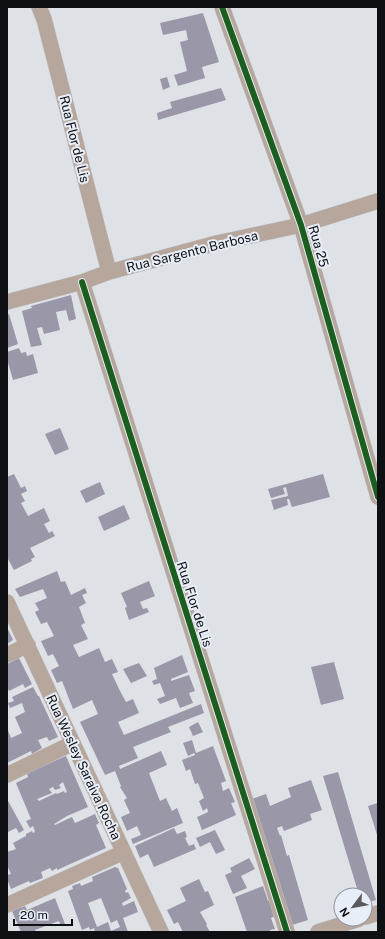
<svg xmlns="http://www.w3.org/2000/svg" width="385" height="939" font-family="'Public Sans',sans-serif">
<rect width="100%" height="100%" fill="#dee1e6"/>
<path fill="#9a97a8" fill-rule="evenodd" d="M203,13L219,62L202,67L205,78L178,86L174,75L187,71L180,42L188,40L186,30L163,35L160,23Z
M167,77L170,87L163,90L160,79Z
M221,88L226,100L158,120L157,113L172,108L170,102Z
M71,295L76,319L69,321L66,310L56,312L60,330L44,334L42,327L37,328L42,345L31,347L22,311L32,308L31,306Z
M9,314L18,344L7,348V315Z
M19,348L21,353L26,352L27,356L33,354L38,373L13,380L7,359V352Z
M60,428L69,449L55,455L45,434Z
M14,474L21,488L25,486L27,491L21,494L25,501L21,503L28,516L44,508L50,521L44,524L49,533L52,531L55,536L30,548L35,557L31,559L32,561L14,570L8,559H7V477Z
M323,474L330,497L292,507L289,499H287L288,505L274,510L271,500L288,496L286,487L283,488L285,494L271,498L268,489Z
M100,482L105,494L86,503L80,491Z
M124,505L130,519L104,531L98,517Z
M57,571L61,582L65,581L71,595L85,588L87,593L82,595L86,603L79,607L85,623L81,625L88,639L73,645L79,657L99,648L105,662L112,659L118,672L112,674L119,689L126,702L133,699L139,713L118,722L124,735L201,704L204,713L168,727L171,732L133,747L138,758L119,766L120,769L161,751L167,765L149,773L160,801L166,798L172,811L177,808L183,823L133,844L131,839L141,835L137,826L127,831L121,817L130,813L124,800L127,798L120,787L121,786L115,771L105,775L80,722L98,714L92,700L73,709L62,681L57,683L51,670L59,666L53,654L48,656L41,641L54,636L47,622L41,624L35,612L39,610L35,603L47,598L43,589L20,597L15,589Z
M149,581L155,596L140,602L143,609L147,608L149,612L129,620L125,608L127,607L121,593Z
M7,627L13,640L7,644Z
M182,655L188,672L171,679V681L189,675L195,691L189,693L193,703L180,708L176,698L160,704L157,699L165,696L160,683L154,685L152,681L157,679L154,668Z
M19,658L32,684L25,688L23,684L9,691L8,689H7V664Z
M334,662L344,699L321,705L311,667Z
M139,663L147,676L131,683L123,669Z
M33,687L38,696H39L58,737L49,741L47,737L38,740L42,748L32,754L31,751L7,763V728L11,738L22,733L15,717L25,712L22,703L10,708L8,703L14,701L12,697Z
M198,722L203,732L193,736L189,727Z
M192,740L196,753L213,746L226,781L221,783L223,791L229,788L235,802L231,803L236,815L202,830L197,817L208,812L207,808L203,811L199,801L204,798L198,783L195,784L190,769L186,771L182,760L195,755L194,753L188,756L183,743Z
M66,756L88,807L67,816L54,824L55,825L72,817L75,823L95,814L99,823L96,825L106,848L57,870V868L52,871L50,868L41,872L43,878L30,883L29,881L11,889L7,879V875L11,874L7,865V852L16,849L13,843L26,836V834L32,831L33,833L35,832L33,826L30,828L26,821L31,819L16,783L28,777L27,773ZM63,782L67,792L65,793L64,791L57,794L56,793L39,801L37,799L52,793L49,789L53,787L55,790L61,788L59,785Z
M338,772L376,900L365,903V895H359L323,776Z
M311,780L322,810L310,814L312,820L284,831L282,826L277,828L280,836L281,835L287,856L289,855L308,920L292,925L252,799L266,794L270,806L291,797L288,788Z
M7,799L24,830L19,833L16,828L8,832L7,831Z
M378,803V838L368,806Z
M174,828L177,834L185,831L187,837L185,838L189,846L194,844L196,849L154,867L148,854L140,858L135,846Z
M215,830L225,850L216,854L210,842L200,847L196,838Z
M249,858L255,869L241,876L247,888L233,894L225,875L232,872L230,868Z
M115,867L118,868L127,889L125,891L126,893L128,892L131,898L122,903L123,906L134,901L138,912L123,918L128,932H95L94,928L90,930L89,927L82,930L68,891L73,889L72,886L80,883L81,886L93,881L92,877ZM101,898L111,923L117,920L120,927L111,931L108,922L97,927L88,903Z
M199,879L205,892L208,891L214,905L200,912L207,924L206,925L210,932H183L178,922L174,924L167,910L186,901L180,888Z
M263,886L268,901L270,900L275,916L271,918L275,929L270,930V932H247L235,897Z
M55,898L65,924L61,926L59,921L35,930L36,932H21L12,911L25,906L27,910Z"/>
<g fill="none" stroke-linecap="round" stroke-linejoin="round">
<defs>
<path id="street" d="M39,7L44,19L109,272
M222,7L301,225L378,497
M82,282L287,932
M7,302L82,282L109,272L217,243L301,225L378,201
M7,602L161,932
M7,655L28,645
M7,775L73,743
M7,905L124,852
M365,917L378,913
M318,932L359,919"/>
</defs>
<use href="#street" stroke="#babcbf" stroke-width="16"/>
<use href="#street" stroke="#b6a69b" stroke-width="15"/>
<defs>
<path id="cycleway" d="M222,7L301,225L378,497
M82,282L287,932"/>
</defs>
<use href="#cycleway" stroke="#e8eef7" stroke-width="8"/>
<use href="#cycleway" stroke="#1b5e20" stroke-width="6"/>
</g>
<g text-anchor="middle" stroke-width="4" stroke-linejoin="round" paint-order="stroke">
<g font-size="13" fill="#0f1013" stroke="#e8eef7">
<text transform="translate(75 139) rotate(76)" y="5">Rua Flor de Lis</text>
<text transform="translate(319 246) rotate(74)" y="5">Rua 25</text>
<text transform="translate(192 251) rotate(-14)" y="5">Rua Sargento Barbosa</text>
<text transform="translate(195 604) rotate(72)" y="5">Rua Flor de Lis</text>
<text transform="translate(84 767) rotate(65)" y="5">Rua Wesley Saraiva Rocha</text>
</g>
</g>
<rect width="385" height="939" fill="none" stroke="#0f1013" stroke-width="16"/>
<g transform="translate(353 907) rotate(238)"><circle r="19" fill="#e8eef7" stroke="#91959c"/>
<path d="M0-3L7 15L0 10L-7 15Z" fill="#57595d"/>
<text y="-6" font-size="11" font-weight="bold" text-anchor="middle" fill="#0f1013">N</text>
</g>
<path d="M14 919v6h58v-6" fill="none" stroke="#0f1013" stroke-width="2"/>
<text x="20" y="919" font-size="12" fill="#0f1013" stroke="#e8eef7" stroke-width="3" paint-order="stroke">20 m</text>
</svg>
